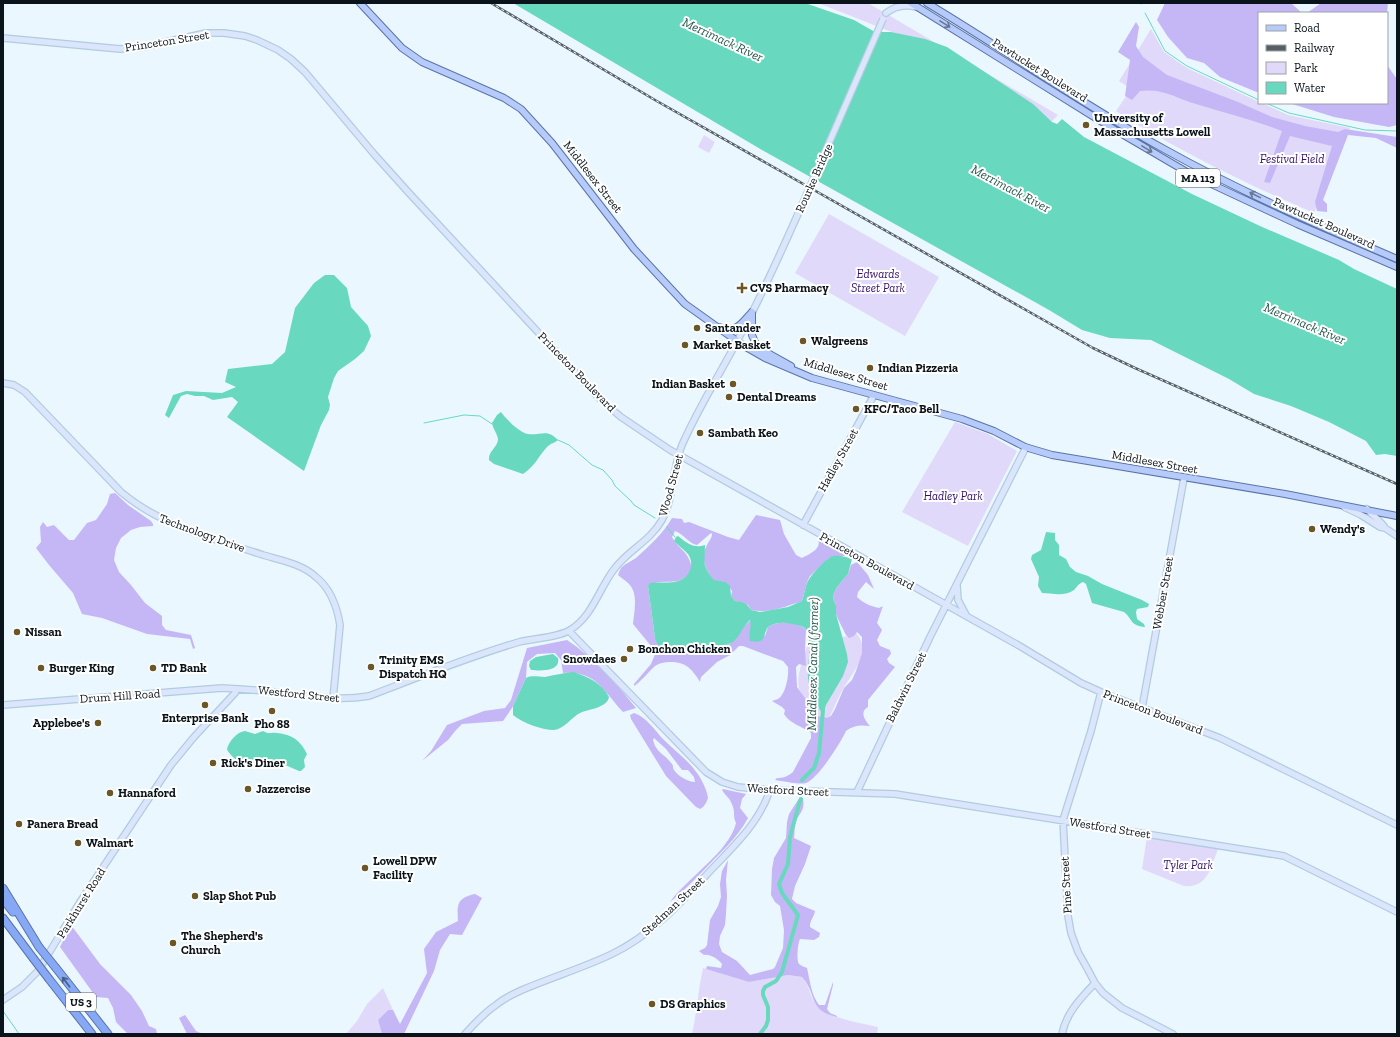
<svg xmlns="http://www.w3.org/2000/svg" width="1400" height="1037" font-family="'Zilla Slab',serif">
<rect width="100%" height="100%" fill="#ebf7fe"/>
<path fill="#e0d9f9" d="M818,3H868L1058,115L1050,123L907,38Z
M1151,29L1164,52L1187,68L1259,102V103H1262L1288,115L1350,128L1314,213C1246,184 1179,151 1116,111L1131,89L1119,81Z
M704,135L715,142L709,153L698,147Z
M829,214L939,277L905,336L795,273Z
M955,422L988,434L1017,451L968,546L902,512Z
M855,632C873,650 854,671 844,687C838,697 834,708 829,718L824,720C816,713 804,701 800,691C794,678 806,651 810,637C808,666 806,689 823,715L826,705L836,686L847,654L842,637L850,636Z
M1147,837L1218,849C1211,867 1208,888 1184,886L1142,869Z
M703,968L749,982L788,975L802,977C810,986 810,997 816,1005C824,1017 864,1024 878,1027L877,1034H692C697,1012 698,990 703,968Z
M383,988L393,1010H388L378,1020L382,1034H346L357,1021L367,1004Z"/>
<path fill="#c5b6f6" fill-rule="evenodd" d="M1165,3H1291L1302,13H1259V93L1220,77L1204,63L1187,58L1168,37L1157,20Z
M1321,3H1388L1387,13H1307Z
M1136,22L1139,27L1136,46L1143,57L1167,75L1238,102L1272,117L1305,126L1338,132L1345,129L1397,137V148L1376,138L1348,135L1323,200L1327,204V212L1317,211L1315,202L1332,146L1290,136L1270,183L1264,182L1282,131C1254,120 1225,113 1196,104C1175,98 1164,88 1140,91L1132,100L1125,96L1130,60L1118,52Z
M1387,65L1397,79V125L1389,127L1334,117L1289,103H1387Z
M115,493L128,505L151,521L153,524V526L140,527L131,530L121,538L116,548L114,560L119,572L131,585L145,603L162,616V625L166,630L191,635L195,648L193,649L190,639L147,634L102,618L82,614L73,593L49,565L36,548L41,542L40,527L43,522L47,527L54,525L69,540H74L87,523L96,520L107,504L110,494Z
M756,515L780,520L784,534L796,555L802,558C810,554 822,549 818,539L829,544L846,556H834L828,559L810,576L807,582L802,601C798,603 796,603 793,604C780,609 765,613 751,610L748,605L735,601L731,596L732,591L726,582L714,581C705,569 700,559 707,545C709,541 712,538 712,534L711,533L697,545C688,543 684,534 675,531L672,537C680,551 689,551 692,569C683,584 676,581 661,582C656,582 652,584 648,586L655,638L690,652L706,646L730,644C737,636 743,626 751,620V624L765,636L768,627C780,620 795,621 806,629L805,650L806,666L799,664L796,667L797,687L818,716L827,718L831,716L835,709L844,688L852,680L856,671L862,653V637L857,632L854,636L849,638L846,635L839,621L836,614V605L833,599L834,593L837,587L848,574L851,565L857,562L868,575L874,589L866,582L858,592L857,597C863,603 870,606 879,608L883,606L877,623L882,630L877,640L880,646L890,650L891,654L887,659L889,663L895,667L868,700V707C859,712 865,720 870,726C861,725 854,725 846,731C841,742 818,779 806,783C800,785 783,781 775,780L777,778C783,778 787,777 793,772L811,738V733C802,726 790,724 784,714L785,710L782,707L772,701C774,700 776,700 778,699C786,694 789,675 788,667L783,661L743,646H739L730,655L717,662L701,677L700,682C697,677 693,671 688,667C681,661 663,660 655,666C648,672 642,681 634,686V684L651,664L656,652L633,624C634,611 639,593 628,583C625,580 621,578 618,575C619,572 620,569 622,567C626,563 632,561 636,558C649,546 663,534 672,518L682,519L684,523L689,522L728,537L739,540Z
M567,640C593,657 617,684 636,708L623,712C603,691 597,671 563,673L561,660L555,653L537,654L527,662L526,678L512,708L503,721L462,724L456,730L448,740L422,761L431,751L447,725L484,711L505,708L511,700L527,648Z
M634,713C647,717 655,731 664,740C675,751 688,760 697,773C702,780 707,790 708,798L706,803L703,807L700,809L696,807L666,776L631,719L630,715ZM654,738L666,749L682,770H688L694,777L695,782C688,782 678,776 674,770C672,766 674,767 672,764C665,754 656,753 653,740Z
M723,789L746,794L742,799L740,808L748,818C738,837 721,852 706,868C694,880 683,892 670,902C688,877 729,852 736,823C733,817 735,813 733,807C730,797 726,797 722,790Z
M800,797L803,799C805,810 801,811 796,821C794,825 795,833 794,838L811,846L805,864L795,886L792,899L796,903L815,911C814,918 810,919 810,927L820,933L819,937L814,940L800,939C798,942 796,961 799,964C801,966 805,967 807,968C810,981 811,994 819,1005H825L833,982V985L827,1009L830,1013L837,1016V1017C807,1010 818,995 802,977L788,975L749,982L706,969L707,966L721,968L722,964C718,959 710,954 704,955L699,951L705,948L707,945L710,920L718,906L721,897L720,884L722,871L728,860L726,880L727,896L726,914L725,925L720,936L719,944L722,952L737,961L750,975L773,969L775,967L783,948L784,930L780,906L775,902L771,895L772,869L774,858L786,838L787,822L789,814Z
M475,894L482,898L462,935L450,934L440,950L434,971L404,1034H382L378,1020L388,1010H393L400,1024L427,973L424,949L436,932L458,921C457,904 457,898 475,894Z
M71,925L100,964L131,995L142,1011L149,1026L156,1029L157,1034H128L116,1022L113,1008L108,998L96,997L60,947Z
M185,1015L196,1031L203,1034H187L179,1018Z"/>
<path fill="#68d9be" d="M513,3H805L854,20L875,32H891L925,39L947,47L1033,104L1052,122L1057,124L1062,119L1084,137L1192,194L1260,226L1339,260L1354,269L1397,289V456L1385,454L1376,455L1366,441L1329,422L1291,406L1254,394L1229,379L1151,340L1110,338L1082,330L1049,310L762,150Z
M325,275H334L347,288L351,307L368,326L371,336L364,351L355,359L338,371L334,378L328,397L330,405L329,410L321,425L304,471L227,417L238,402L232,397L213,400L204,396H195L187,394L181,396L169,418L165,415L173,395L186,391L222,393L236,387L225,382L228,369L272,364L285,352L295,308L314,283Z
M501,412C507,420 519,432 528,434C540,436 547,428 558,440C555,443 551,443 547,447C537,458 537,464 523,474L494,464L489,460C488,451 498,447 498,439C497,433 493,429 492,423L497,415Z
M1046,532L1055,533V540L1059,545V555L1066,559L1070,567L1076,572L1088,576L1102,584L1142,600L1149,604L1148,607L1137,609L1136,612L1137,619L1144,624L1145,627C1130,626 1132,618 1124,612L1092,603L1086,584L1083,582C1078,584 1077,587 1074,590C1065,597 1051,593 1042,593L1038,586L1039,577L1031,559L1032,555L1041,550Z
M678,536C687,543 694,549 705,545C705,564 701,564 714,580L726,582L730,586L731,596L735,601C743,602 747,603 751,610L760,612L766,611L788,607L802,601C804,595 805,588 807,583C810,576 826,558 833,556C838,555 847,557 852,559L848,574L837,587L834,593L833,599L836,605V614L847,654L848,662L843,676L826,705L823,715C816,704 810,691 808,678C807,666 813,638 806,629C802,625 797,625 792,624C783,622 776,622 768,627C762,636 767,644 750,641C748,634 752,627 750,620C743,626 740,636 733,642C726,647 713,644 705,646C686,651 665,666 655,638L648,586L650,583C658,582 667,583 675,582C688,580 696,566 688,554C684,550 678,545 674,541L676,537Z
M553,654L558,658C561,672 540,671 531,670L529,666L530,661L536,657Z
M573,672C587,676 602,683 609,697C607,708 589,709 580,713C572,717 564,729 554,730C541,730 523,723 513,715V706L526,678C532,675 538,677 545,677C554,675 563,673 573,672Z
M245,731L255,734L263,731C270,735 270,732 277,733C292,734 301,741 307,754L304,760L305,767L301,771H299C290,767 279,762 270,760C261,758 257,767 250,767C244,768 228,754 227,749C229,741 237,732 245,731Z"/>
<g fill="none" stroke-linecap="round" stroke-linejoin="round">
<path stroke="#68d9be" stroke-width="1" d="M1141,3V4
M1145,13L1165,51L1187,66L1259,100
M1266,103L1289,113L1365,130L1397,131
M424,423L464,415L480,416L492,424
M558,440L569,445L592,465L603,470L612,480L615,486L631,501L634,505L655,518
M667,527L675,537
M3,1011L19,1034"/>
<path stroke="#68d9be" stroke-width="4" d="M802,780L814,768L819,753L823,710
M760,1034L766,1026L768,1020V1007L763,995V991L765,987L776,981L782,972L798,915L782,893L779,884L788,864L790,837L799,804L801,799"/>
<defs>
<path id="secondary" d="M886,13C895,6 905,4 916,7
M3,38L120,49L143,47L206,33H224L245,36L257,40L278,50L291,59L305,72L374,154L409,193L600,399L621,417L670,450L1018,645L1081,683L1101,692L1220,738L1397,825
M3,383L14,385L25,392L121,492C163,527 212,538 263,555C280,560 302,564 316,577C331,589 337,606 340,625L333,699
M1344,507L1361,515L1380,527L1385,528L1397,536
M1367,509C1372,515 1382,522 1385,528
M803,525L874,395
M957,585L958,600L966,615
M569,631L706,772L722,782L738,787L770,790L895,794L1284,856L1397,912
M1101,692L1091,731L1063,820L1068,916L1071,933L1078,952L1087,968L1095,983L1103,993L1122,1008L1173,1034
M3,705L222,688C245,689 267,691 290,694C316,697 342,701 369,696C419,677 468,657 519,642C534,638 557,638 570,630C593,616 599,588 615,568C629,550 651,540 662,520C674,498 672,469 682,445C700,404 725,366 745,326C766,287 784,245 802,205
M1142,708L1184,478
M857,792L930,637L1026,447
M3,1000L22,987L38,971L80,902L171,765L194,737L235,693L236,689
M465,1034C474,1024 484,1013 496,1005C503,999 513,994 522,990C552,977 583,968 612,954C652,935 681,902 711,870C734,846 759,823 770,790
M1062,1034C1066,1013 1081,998 1095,983"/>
<path id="primary" d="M360,3L402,48L422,62L504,98L521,109L552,143L634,249L672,290L685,304L744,346L765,358L812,378L962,419L994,431L1025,447L1052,455L1285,494L1397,516
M911,3L1115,130L1192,175L1297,224L1397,267
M927,3C1007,51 1083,105 1164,149C1239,191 1318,225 1397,259
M752,312V335L757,347L791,366
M719,327C738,333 740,324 752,312"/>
<path id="highway" d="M3,888L39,947
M3,899L13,912
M3,918L33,958
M56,968L108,1034
M49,979L92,1034"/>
</defs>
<use href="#secondary" stroke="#b0cddf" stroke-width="8"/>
<use href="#primary" stroke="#5a74a8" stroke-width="8"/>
<use href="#highway" stroke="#5a74a8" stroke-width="9"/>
<use href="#secondary" stroke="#dbe5fc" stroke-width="5.5"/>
<use href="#primary" stroke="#b6cbf9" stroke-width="6"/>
<use href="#highway" stroke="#86a8f5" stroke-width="7"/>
<defs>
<path id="rail" d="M491,3L655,100L1093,348L1135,368L1397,484"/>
</defs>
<use href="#rail" stroke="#556066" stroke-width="2.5"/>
<use href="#rail" stroke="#fff" stroke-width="1" stroke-dasharray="3" stroke-linecap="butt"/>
<defs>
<path id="secondary-bridge" d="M802,205L883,19"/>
<path id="highway-bridge" d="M39,947L56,968
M33,958L49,979"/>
</defs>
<use href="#secondary-bridge" stroke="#b0cddf" stroke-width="8" stroke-linecap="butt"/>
<use href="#highway-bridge" stroke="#5a74a8" stroke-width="9" stroke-linecap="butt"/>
<use href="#secondary-bridge" stroke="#dbe5fc" stroke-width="5.5"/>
<use href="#highway-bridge" stroke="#86a8f5" stroke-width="7"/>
</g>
<defs><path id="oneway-shaft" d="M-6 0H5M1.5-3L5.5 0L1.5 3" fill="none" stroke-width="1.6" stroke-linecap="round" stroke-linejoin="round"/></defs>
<g stroke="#687894">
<use href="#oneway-shaft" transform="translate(945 24) rotate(32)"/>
<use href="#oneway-shaft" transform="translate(1147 149) rotate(31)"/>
<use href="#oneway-shaft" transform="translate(1255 195) rotate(-154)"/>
</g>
<use stroke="#485e87" href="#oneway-shaft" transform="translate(66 982) rotate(-127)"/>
<g fill="#6b5625" stroke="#fff" stroke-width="1.5">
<circle cx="1086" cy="125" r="4"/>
<path d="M740 282h4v4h4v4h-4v4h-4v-4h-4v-4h4z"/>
<circle cx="697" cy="328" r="4"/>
<circle cx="803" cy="341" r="4"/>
<circle cx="685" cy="345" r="4"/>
<circle cx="870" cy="368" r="4"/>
<circle cx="733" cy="384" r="4"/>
<circle cx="729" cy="397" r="4"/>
<circle cx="856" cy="409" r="4"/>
<circle cx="700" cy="433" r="4"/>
<circle cx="1312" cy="529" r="4"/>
<circle cx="17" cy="632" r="4"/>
<circle cx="630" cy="649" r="4"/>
<circle cx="624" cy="659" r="4"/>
<circle cx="371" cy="667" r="4"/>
<circle cx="41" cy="668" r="4"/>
<circle cx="153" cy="668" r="4"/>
<circle cx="205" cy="705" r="4"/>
<circle cx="272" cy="711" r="4"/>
<circle cx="98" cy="723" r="4"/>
<circle cx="213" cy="763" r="4"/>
<circle cx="248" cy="789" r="4"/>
<circle cx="110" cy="793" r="4"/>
<circle cx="19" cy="824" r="4"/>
<circle cx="78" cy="843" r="4"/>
<circle cx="365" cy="868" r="4"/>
<circle cx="195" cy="896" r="4"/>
<circle cx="173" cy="943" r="4"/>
<circle cx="652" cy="1004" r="4"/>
</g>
<g text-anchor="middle" stroke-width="4" stroke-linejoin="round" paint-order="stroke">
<g fill="#fff" stroke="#535a5e" stroke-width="1">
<rect x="1176" y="169" width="44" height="18" rx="3"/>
<rect x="66" y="993" width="30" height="18" rx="3"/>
</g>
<g font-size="11" font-weight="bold" fill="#091319">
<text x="1198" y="182">MA 113</text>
<text x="81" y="1006">US 3</text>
</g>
<g font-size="12" fill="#091319" stroke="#fff">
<text transform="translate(167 41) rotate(-9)" y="4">Princeton Street</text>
<text transform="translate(1040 70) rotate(32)" y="4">Pawtucket Boulevard</text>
<text transform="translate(593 177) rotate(52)" y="4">Middlesex Street</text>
<text transform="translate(814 178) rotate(-66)" y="4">Rourke Bridge</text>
<text transform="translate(1324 223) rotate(24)" y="4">Pawtucket Boulevard</text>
<text transform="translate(577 372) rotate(46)" y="4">Princeton Boulevard</text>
<text transform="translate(846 374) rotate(17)" y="4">Middlesex Street</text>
<text transform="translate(838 460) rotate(-61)" y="4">Hadley Street</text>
<text transform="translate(1155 462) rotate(10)" y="4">Middlesex Street</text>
<text transform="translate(671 485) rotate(-75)" y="4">Wood Street</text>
<text transform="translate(202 533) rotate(20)" y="4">Technology Drive</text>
<text transform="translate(867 561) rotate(29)" y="4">Princeton Boulevard</text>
<text transform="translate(1163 593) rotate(-80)" y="4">Webber Street</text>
<text transform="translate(906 687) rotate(-64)" y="4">Baldwin Street</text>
<text transform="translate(299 694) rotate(6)" y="4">Westford Street</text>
<text transform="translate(120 696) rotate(-4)" y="4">Drum Hill Road</text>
<text transform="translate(1153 712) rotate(21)" y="4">Princeton Boulevard</text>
<text transform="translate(788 790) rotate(3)" y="4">Westford Street</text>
<text transform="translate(1110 828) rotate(9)" y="4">Westford Street</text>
<text transform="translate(1066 885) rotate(-93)" y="4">Pine Street</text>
<text transform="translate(81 903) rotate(-58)" y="4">Parkhurst Road</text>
<text transform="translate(673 906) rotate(-43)" y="4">Stedman Street</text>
</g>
<g font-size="12" font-weight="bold" fill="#091319" stroke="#fff" text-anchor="start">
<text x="1094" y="122">University of<tspan x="1094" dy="14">Massachusetts Lowell</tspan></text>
<text x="750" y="292">CVS Pharmacy</text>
<text x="705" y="332">Santander</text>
<text x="811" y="345">Walgreens</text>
<text x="693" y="349">Market Basket</text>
<text x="878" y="372">Indian Pizzeria</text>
<text x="725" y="388" text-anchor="end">Indian Basket</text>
<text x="737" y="401">Dental Dreams</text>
<text x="864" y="413">KFC/Taco Bell</text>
<text x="708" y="437">Sambath Keo</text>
<text x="1320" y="533">Wendy's</text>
<text x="25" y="636">Nissan</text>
<text x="638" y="653">Bonchon Chicken</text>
<text x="616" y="663" text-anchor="end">Snowdaes</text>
<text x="379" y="664">Trinity EMS<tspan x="379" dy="14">Dispatch HQ</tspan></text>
<text x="49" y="672">Burger King</text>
<text x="161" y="672">TD Bank</text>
<text x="205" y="722" text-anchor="middle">Enterprise Bank</text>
<text x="90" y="727" text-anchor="end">Applebee's</text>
<text x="272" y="728" text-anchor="middle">Pho 88</text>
<text x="221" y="767">Rick's Diner</text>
<text x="256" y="793">Jazzercise</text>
<text x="118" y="797">Hannaford</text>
<text x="27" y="828">Panera Bread</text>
<text x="86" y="847">Walmart</text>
<text x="373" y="865">Lowell DPW<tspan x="373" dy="14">Facility</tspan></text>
<text x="203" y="900">Slap Shot Pub</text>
<text x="181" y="940">The Shepherd's<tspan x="181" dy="14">Church</tspan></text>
<text x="660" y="1008">DS Graphics</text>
</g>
<g font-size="12" font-style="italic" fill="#340e69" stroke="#fff">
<text x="1292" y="163">Festival Field</text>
<text x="878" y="278">Edwards<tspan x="878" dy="14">Street Park</tspan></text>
<text x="953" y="500">Hadley Park</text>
<text x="1188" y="869">Tyler Park</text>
</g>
<g font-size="13" font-style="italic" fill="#27574c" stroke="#fff">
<text transform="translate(723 39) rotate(25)" y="5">Merrimack River</text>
<text transform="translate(1011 188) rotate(28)" y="5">Merrimack River</text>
<text transform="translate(1305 323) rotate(23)" y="5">Merrimack River</text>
<text transform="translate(812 664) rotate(-89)" y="5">MIddlesex Canal (former)</text>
</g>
</g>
<rect width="1400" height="1037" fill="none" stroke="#091319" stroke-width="8"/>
<rect x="1258" y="12" width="130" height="92" fill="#ffffff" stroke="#9da1a3"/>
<rect x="1266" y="25" width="20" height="6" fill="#b6cbf9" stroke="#9da1a3"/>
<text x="1294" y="32" font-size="12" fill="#091319">Road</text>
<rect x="1266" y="45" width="20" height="6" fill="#556066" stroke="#9da1a3"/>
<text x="1294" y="52" font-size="12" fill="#091319">Railway</text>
<rect x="1266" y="62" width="20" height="12" fill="#e0d9f9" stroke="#9da1a3"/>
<text x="1294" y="72" font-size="12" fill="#091319">Park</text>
<rect x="1266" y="82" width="20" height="12" fill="#68d9be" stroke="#9da1a3"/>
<text x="1294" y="92" font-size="12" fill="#091319">Water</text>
</svg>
